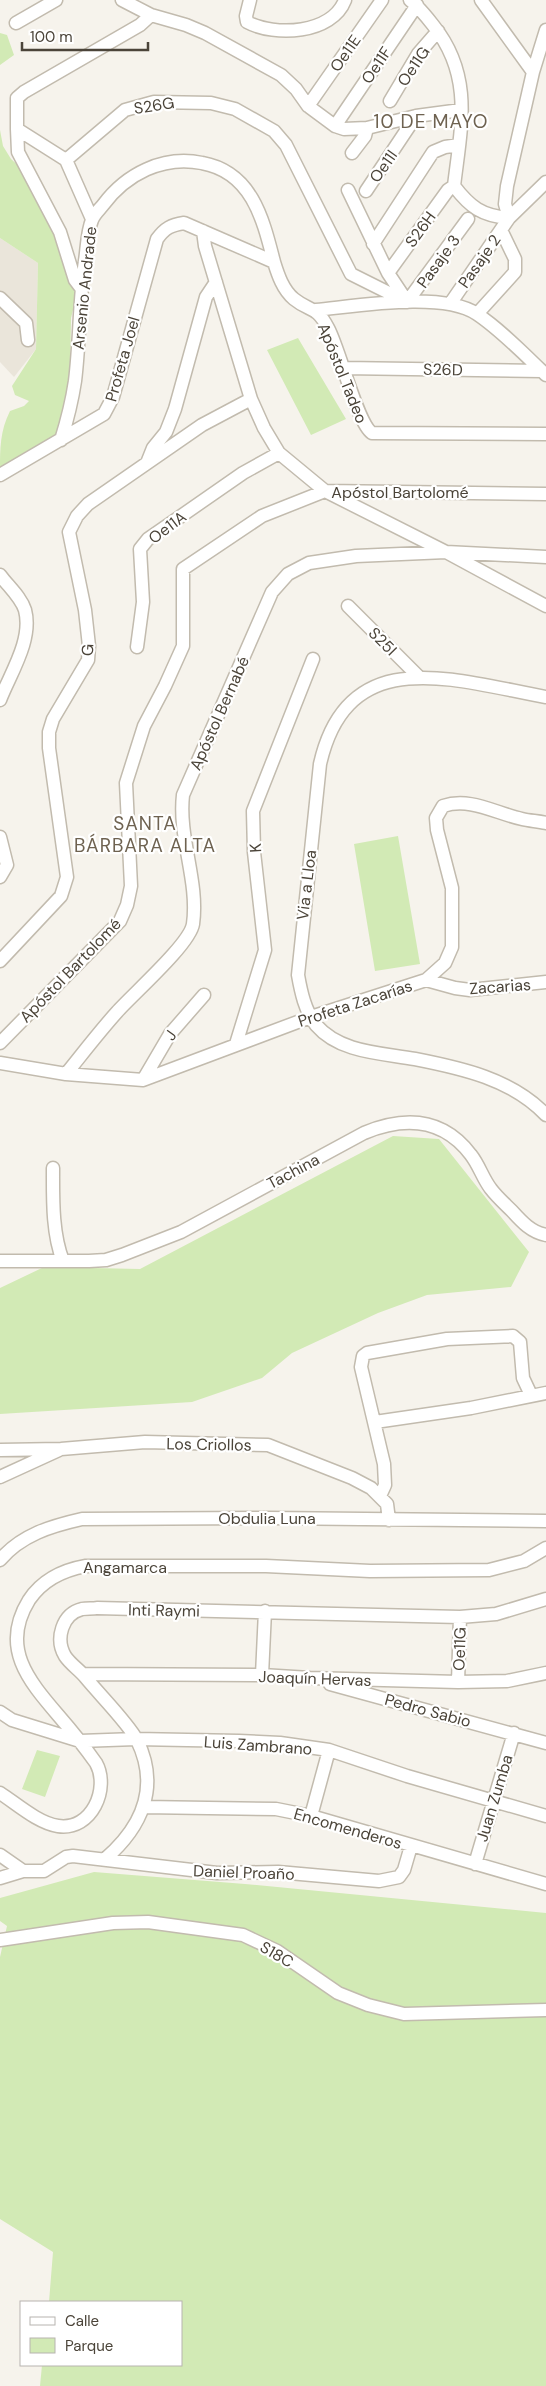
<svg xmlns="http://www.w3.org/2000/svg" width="546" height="2386" font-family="'DM Sans',sans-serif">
<rect width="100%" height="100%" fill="#f6f3ec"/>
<path fill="#eae5da" d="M0,238L38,263L36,349L14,377L0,362Z"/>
<path fill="#d2eab5" d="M0,33L7,35L14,55L0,65Z
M0,130L3,146L11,159L22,169L58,237L70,284L78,290L71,318L70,381L57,439L0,471C0,448 0,431 10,411L24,406L29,401L15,395L12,386L36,349L38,263L0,238Z
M298,338L346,419L311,435L267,350Z
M398,836L420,964L375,971L354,844Z
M393,1136L439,1139L529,1252L511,1287L427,1295L378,1313L292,1353L262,1378L192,1402L0,1414V1288L44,1267L140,1269Z
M37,1750L60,1756L45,1797L22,1789Z
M94,1872L245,1884L546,1913V2386H40L42,2365H181V2302H49L53,2252L0,2219V1957L7,1926L0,1921V1898Z"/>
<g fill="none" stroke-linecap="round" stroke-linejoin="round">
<defs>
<path id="minor" d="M122,0L151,15L186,25L205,33L281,75L296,89L308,106L335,126L344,129L367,128L416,116L461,110
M250,0L246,16L247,22C275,37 332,34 345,0
M410,0C419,7 426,16 433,25C474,76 461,127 454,186C470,207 482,216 509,218
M481,0L533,72
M16,23L56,0
M390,101L418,54L438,31
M308,106L382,0
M335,126L417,5
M17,129L18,152L60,232L75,280L81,288
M352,153L365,136L367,128
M66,160L125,110L154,102L211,103L235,109L274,131L286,145L351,274L407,302
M66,160L17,129V98L24,92L140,25L151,15
M66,160L92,219
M348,190L388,273L406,300
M366,191L416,116
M509,218L505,204L507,186L533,72L546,30
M203,231L205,246L251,399L264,428L279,453L325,491L446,552L546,606
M373,244L433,152L445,147L459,145
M388,273L448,190L454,186
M0,298L26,323L28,340
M407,302L468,219
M450,304L509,218L546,182
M316,310C357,306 443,291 477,314C501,330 525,355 546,375
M477,314L515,272V259L501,230
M344,368L542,371
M61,440C67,421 72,401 75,381C80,341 79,301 85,261C87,248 87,232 92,220C94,214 100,209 103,205C126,174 163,155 202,163C252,172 263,219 274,262
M147,463L153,448L166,432L175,409L206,297L216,282
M0,475L104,414L113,397L157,239C165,228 171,225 184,223L274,262C278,275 283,290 294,299C310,312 316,305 328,328C340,350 357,423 372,433L546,434
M0,575C8,586 21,597 25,610C33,640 10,674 0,700
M348,606L419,677
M137,647L143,602L140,549L148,539L243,473L279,453
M546,697C456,681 348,641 320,764L298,975C301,992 305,1011 316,1025C340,1053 382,1053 415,1059C461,1068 512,1079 546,1115
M0,837L7,865L0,877
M0,961L61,896L67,877L49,748V732L53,719L88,660L89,646L85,610L69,532L77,516L88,504L202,425L251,399
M426,980L455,988L470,990L546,982
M0,1043L120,921L127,905L131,886L126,783L144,726L165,686L183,646V569L262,516L325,491L546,494
M236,1044L265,950L254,852L253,811L313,659
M0,1063L66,1074L143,1080L311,1017L426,980L445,963L452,947V888L437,830L436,818L443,806C470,797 495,813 522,819C530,821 538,821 546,823
M66,1074C83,1053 99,1032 117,1012C133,994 190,944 193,924C199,881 178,838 183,795L272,592L288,574L309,563L356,556L446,552L546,557
M143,1080L170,1034L204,995
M53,1168C53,1198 52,1233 63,1261
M0,1261H89L106,1260L122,1255L181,1232L364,1133C405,1116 443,1118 471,1155C479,1165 483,1179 491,1189C497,1197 505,1204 512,1211C522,1222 531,1232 546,1235
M375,1422L471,1408L546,1393
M0,1450L61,1449L145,1442L268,1445L352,1478L371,1488L387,1504L389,1520
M0,1477L59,1450
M380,1496L385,1485L384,1464L361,1367L363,1356L367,1353L447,1339L513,1336L520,1342L523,1378L531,1395
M0,1560C21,1535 51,1526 82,1519L268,1518L546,1521
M83,1674L262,1675L310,1678L458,1682L507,1681L546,1673
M262,1675L265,1611
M458,1682L460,1617
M330,1684L546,1743
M0,1712L12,1720L80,1741L136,1739L239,1741L280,1743L329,1750L407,1776L546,1816
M0,1793C17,1804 38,1823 58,1826C92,1831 110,1788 96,1763C84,1746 71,1730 58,1715C28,1680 0,1647 29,1600C43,1579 63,1570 86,1566H266L370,1571L489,1570L524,1561L546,1548
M144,1807L276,1809L311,1816L546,1884
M311,1816L329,1750
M0,1855L23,1871
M105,1859C142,1827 160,1787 137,1740C128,1723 100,1695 86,1678C80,1670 71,1665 65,1656C55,1639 62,1614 82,1609C87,1608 93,1609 97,1608L460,1617L496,1614L546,1599
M475,1864L514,1733
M0,1878L23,1871H44L66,1857L73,1856L217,1873L278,1872L379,1881L399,1877L404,1870L411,1846
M0,1940L113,1923L148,1922L243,1935L277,1951L338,1993L368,2005L404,2014L546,2010"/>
</defs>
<use href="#minor" stroke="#c2bbae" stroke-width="15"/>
<use href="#minor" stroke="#fff" stroke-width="12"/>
</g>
<g text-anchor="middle" stroke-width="4.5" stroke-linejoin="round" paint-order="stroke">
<g font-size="16" fill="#4b4439" stroke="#fff">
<text transform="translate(345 53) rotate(-55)" y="6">Oe11E</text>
<text transform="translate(376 65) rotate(-56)" y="6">Oe11F</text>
<text transform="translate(413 66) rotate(-56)" y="6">Oe11G</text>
<text transform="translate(154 105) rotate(-9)" y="6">S26G</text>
<text transform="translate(383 166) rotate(-55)" y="6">Oe11I</text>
<text transform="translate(420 229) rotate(-54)" y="6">S26H</text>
<text transform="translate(438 261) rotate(-54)" y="6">Pasaje 3</text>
<text transform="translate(479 261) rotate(-55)" y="6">Pasaje 2</text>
<text transform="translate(84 288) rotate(-84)" y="6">Arsenio Andrade</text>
<text transform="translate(122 359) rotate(-74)" y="6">Profeta Joel</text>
<text transform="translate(443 369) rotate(1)" y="6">S26D</text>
<text transform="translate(343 373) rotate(68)" y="6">Apóstol Tadeo</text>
<text x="400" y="498">Apóstol Bartolomé</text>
<text transform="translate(167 527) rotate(-37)" y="6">Oe11A</text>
<text transform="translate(383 641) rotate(45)" y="6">S25I</text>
<text transform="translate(87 650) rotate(-87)" y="6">G</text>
<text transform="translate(219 713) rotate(-66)" y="6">Apóstol Bernabé</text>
<text transform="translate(255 848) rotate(-93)" y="6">K</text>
<text transform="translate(306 885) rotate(-83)" y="6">Via a Lloa</text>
<text transform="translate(70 970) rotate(-46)" y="6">Apóstol Bartolomé</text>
<text transform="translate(500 986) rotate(-4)" y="6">Zacarias</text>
<text transform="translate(355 1003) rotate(-18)" y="6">Profeta Zacarías</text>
<text transform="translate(170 1035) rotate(-54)" y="6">J</text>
<text transform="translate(293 1171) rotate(-28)" y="6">Tachina</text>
<text transform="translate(209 1444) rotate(1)" y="6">Los Criollos</text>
<text x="267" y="1524">Obdulia Luna</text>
<text x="125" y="1573">Angamarca</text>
<text transform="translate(164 1610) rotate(1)" y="6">Inti Raymi</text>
<text transform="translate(459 1649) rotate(-88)" y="6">Oe11G</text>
<text transform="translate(315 1678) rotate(2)" y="6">Joaquín Hervas</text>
<text transform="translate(428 1710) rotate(15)" y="6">Pedro Sabio</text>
<text transform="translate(258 1745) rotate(4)" y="6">Luis Zambrano</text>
<text transform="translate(494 1798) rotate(-73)" y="6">Juan Zumba</text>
<text transform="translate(348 1828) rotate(16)" y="6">Encomenderos</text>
<text transform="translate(244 1872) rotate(2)" y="6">Daniel Proaño</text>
<text transform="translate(277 1954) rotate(30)" y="6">S18C</text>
</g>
<g font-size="19" letter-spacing="1" fill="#6e6250" stroke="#fff">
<text x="431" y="128">10 DE MAYO</text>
<text x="145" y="830">SANTA<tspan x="145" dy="22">BÁRBARA ALTA</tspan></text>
</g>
</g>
<rect x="20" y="2301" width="162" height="65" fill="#ffffff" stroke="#b7b4b0"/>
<rect x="30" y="2317" width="25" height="8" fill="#ffffff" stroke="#b7b4b0"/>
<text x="65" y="2326" font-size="15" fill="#4b4439">Calle</text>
<rect x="30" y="2338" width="25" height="15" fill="#d2eab5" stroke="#b7b4b0"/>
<text x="65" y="2351" font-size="15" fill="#4b4439">Parque</text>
<path d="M22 42v8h126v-8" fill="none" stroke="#4b4439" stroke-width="2.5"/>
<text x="30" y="42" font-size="15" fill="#4b4439" stroke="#ffffff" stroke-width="4" paint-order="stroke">100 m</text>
</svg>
